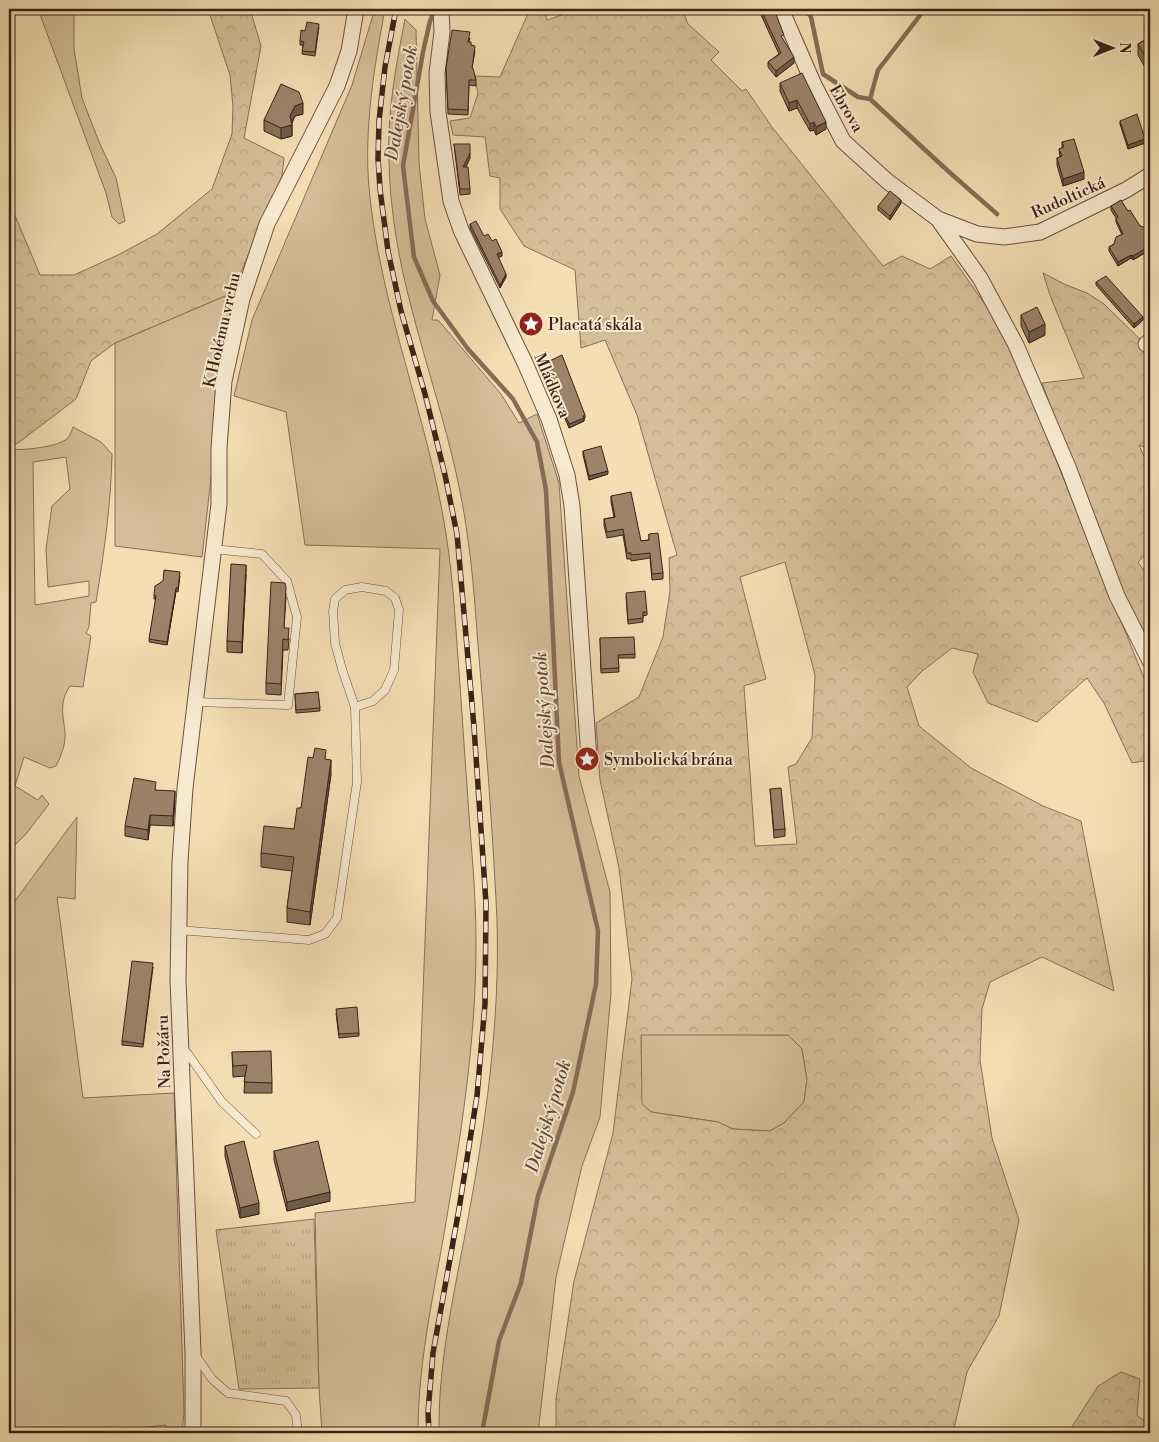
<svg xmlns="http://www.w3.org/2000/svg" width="1159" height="1442" font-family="'Libre Bodoni',serif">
<defs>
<pattern id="forest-crowns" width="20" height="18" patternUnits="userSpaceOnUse" patternTransform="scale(1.25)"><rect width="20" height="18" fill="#d5bf9a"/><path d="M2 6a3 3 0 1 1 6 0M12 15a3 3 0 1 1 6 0" fill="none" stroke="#b8a484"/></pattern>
<pattern id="park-tufts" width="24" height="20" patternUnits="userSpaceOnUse" patternTransform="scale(1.25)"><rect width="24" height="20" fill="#d5bf9a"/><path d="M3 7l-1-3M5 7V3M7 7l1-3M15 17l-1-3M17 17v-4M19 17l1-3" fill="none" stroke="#b8a484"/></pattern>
</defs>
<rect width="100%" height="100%" fill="#f4dfb5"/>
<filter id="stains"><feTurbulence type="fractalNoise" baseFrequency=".004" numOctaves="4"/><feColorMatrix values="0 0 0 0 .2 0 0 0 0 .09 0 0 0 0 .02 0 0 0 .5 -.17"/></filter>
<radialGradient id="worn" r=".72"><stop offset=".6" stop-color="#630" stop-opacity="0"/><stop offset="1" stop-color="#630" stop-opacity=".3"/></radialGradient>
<path fill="#d5bf9a" stroke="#887058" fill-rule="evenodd" d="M38,9H74V49L82,98L99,142L116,178L125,221L119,224L112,217L106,193Z
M380,9H385C374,68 364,128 369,188C380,307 428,417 446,534C454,584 456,635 460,685C463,729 466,772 469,815C471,844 474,873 475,902C480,1003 466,1105 449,1204C437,1281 418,1355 418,1433H322L319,1388L315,1213L415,1202L440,549L305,545L286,412L234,396L252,320L352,85L373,15Z
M405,19L416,30L419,163L425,219L440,275L432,320H438L501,394L519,423L537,414L559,483L579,776L610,892L611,993L600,1117L582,1166L556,1277L538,1433H439C438,1358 456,1286 469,1213C488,1110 502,1003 496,899C492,822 486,745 480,669C476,624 474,578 467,533C457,457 431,384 412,310C399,262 390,211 389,161C387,113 396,65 405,19Z
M232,293L202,557L115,546V343Z
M73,427L101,442L112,454C111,504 104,553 96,602L91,603L89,627L86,633L91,636L83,687L70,686C59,702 63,715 65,732C66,744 61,756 56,766L50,768L24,757L15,786L38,800L42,795L49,804L26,834L9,851V449C21,451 59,447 68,438C70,436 72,430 73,427ZM66,457L70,489L52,506L46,549L48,587L89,581V596L35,605L33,462Z
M77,817L75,899L57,897L83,1098L174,1093L184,1412L182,1433H167L166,1425L90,1433H9V909Z
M641,1034L788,1035L802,1049L807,1079L804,1102L784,1123L770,1131L733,1129L718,1122L651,1112L641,1104Z"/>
<path fill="url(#forest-crowns)" stroke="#887058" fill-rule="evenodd" d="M208,9H250L261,46L244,138L284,158L282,176L232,293L115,343L91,361L76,399L18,443L9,447V274L10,273L9,201L40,275H74L118,255L157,234L212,189L232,134L233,106L230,75Z
M530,9H544L547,20L579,9H682L688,24L719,52L711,60L742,91L746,89L772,127L883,266L902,256L930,269L951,256L989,310L1009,346L1027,388L1150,693V760L1132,763L1104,703L1087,678L1037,722L988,703L973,672L978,654L952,648L921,672L907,687L919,726L971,768L1043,806L1081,821L1114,991L1042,957L990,982L982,1009L980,1060L992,1138L1019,1220L999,1316L967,1372L953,1433H556V1399L574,1281L613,1133L632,979L619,868L600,780L596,723L639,697L663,637L670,591L669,558L677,555L637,415L605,340L581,348L575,270L524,246L500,209V178L490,176L485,137L453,135L450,121L470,118L478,93L474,76L500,77ZM785,562L815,675L812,738L796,764L788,767L797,844L755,846L744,686L766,679L740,577ZM641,1035H788L802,1049L807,1079L804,1102L784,1123L770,1131L733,1129L718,1122L651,1112L642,1104Z
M1043,273L1064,284L1087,293L1104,304L1150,349V449L1139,445L1150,470V551L1138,562L1150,580V645L1125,596L1106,546L1086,503L1042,383L1084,378L1051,298Z
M1121,1372L1140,1379L1137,1415L1150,1426V1433H1068L1098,1386Z"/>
<path fill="url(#park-tufts)" stroke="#887058" d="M314,1219L319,1388L239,1389L216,1230Z"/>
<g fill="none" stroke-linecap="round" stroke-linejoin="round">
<path stroke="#856d55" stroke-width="4.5" d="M435,9L430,21L423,52L403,166L414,257L433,301L468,349L513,399L537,442L546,490L559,762L598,931L596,984L573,1092L538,1196L521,1283L499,1341L482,1433
M805,9L811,17L823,74L858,97L870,99L878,70L925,9
M870,99L948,171L997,214"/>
<defs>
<path id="lane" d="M196,702L288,705L297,617L287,581L262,554L213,549
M178,930L309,940L325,934L337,918L357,782L355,707L342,669L335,643L333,611L335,599L345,590L362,587L386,591L395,598L399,610L394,670L385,690L373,701L355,707
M181,1047L188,1054L222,1102L256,1134
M196,1356L212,1379L228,1393L286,1401L296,1415L298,1433"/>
<path id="street" d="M441,9L442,32L437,73L438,112L451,201L461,230L525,363L549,419L567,475L572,506L589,759
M781,9L814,85L843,141L887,181L938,219L977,234L1004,237L1040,232L1126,190L1150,175
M938,219L980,278L1016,345L1068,467L1117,596L1150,661
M1146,344L1150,341
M193,1433V1352L178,980L180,861L185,788L219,504V448L224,381L242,299L267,224L337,86L349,51L356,9"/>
</defs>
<use href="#lane" stroke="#6a513e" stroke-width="9"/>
<use href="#street" stroke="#6a513e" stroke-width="17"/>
<use href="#lane" stroke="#f8eacf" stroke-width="8"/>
<use href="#street" stroke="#f8eacf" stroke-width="15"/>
<defs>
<path id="rail" d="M396,9L385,67L379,121L378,158L380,189L388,251L401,311L425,394L445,475L457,534L474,727L486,903L485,1004L477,1096L459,1209L433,1353L428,1412L429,1433"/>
</defs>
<use href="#rail" stroke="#3c2217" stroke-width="5.5"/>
<use href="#rail" stroke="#f8eacf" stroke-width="4" stroke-dasharray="11" stroke-linecap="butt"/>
</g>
<path fill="#86725a" stroke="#3c2217" d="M761,10L794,63L776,77L768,67V62L779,54L761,15Z
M319,27L315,56L302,54L303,45H300V41L305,31Z
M1150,37V76L1138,55V44Z
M470,38L469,42L475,51L472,68L476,80V86L469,85L468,115L448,114L446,68Z
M780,83L826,129L816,135L814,130L810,131L797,108L789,111L780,91Z
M303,114L295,116L292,123V136L281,139L264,131V120Z
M1120,121L1145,143L1128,149L1120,124Z
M1062,142L1084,179L1063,186L1057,165V158L1060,157L1059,149L1062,148Z
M454,144L470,158L466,167L470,189V194L460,195Z
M901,203L890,220L878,210V206Z
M1111,206L1128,211L1140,226L1147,232V235L1150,243V247L1148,248V251L1133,260L1131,258L1118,266L1109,251V247L1114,244L1122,235L1116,222V218L1111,210Z
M470,224L484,236L492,241L502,256L498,257L506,277L500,288L470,228Z
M1096,282L1143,320L1134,328L1096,285Z
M1021,315L1045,335L1029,343L1021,326Z
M543,364L585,418L584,419V421L569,428L543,367Z
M583,451L608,474L589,480L583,455Z
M611,496L641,541L649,540V534L663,573V579L652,580L650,558L631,561V559H627L623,535L607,538L604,525V519L614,517L611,502Z
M246,575L242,653L227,652V641Z
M180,576L178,592L176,591L167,645L149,642L156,599H154V595Z
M626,596L647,612V615L643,616V622L628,624Z
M286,597L284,628L289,639L288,650H283L281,695L266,694V683Z
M600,638L635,654V658H618L619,672L601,673Z
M318,692L320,711L296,713L295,694Z
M326,759L331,774L310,925L287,922V908L292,871L261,867V853L294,829L301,808Z
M770,789L785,829V836L774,838Z
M156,790L175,800L173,826L150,825L148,840L125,836V826Z
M153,967L143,1047L122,1045V1041Z
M336,1013L359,1033V1036L339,1038Z
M232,1052L272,1083V1093H244L245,1076L233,1077Z
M225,1146L259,1214L240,1218L225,1156Z
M274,1151L330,1201L287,1211L274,1160Z"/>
<path fill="#6d5c4a" stroke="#3c2217" d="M794,57V63L776,77V71Z
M797,100V108L789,111V103Z
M303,103V114L295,116L290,126L292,125V136L281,139V128L290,116L295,106Z
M814,122V130L810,131V124Z
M826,122V129L816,135V127Z
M1145,139V143L1128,149V145Z
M470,153V158L463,172V167Z
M1084,172V179L1063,186V179Z
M901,200V203L890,220V216Z
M1150,244V247L1148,248V251L1133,260V256Z
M502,252V256L497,258V254Z
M1131,255V258L1118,266V262Z
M506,274V277L500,288V285Z
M1143,317V320L1134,328V324Z
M1045,324V335L1029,343V332Z
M585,415V418L584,419V421L569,428V424Z
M608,471V474L589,480V476Z
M246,565V575L242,653V642Z
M176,588V591L167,645V642Z
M331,760V774L310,925V912Z
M175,791V800L173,826V816Z
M150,815V825L148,840V830Z
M330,1192V1201L287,1211V1202Z
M259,1203V1214L240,1218V1208Z"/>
<path fill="#9c8469" stroke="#3c2217" d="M762,9H774L784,35L781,36L794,57L776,71L768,62L781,53L761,10Z
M307,22L319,24L315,52L302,51L304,42L300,41L301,30L305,31Z
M452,30L470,32L468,42H471V45L475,46L472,68H473L476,80H469L468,110L448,109L446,68Z
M1150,37V65L1138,44Z
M802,73L826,122L816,127L814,122L810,124L797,100L789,103L780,83Z
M281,84L299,92L303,103L295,106L290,116L292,125L281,128L264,120Z
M1137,114L1145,139L1128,145L1120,121Z
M1074,139L1084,172L1063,179L1057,158L1062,156L1059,149L1064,147L1062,142Z
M454,144H470V153L463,167H468L470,189H460Z
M890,191L901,200L890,216L878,206Z
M1121,200L1128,211L1130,210L1140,226L1147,228L1146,234L1150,239L1148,240L1150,244L1147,245L1148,247L1133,256L1131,255L1118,262L1109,247L1114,244L1116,237L1123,234L1116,219L1118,217L1111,206Z
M476,221L484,236L488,234L492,241L496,239L502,252L497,254L506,274L500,285L470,224Z
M1106,276L1143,317L1134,324L1096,282Z
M1037,307L1045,324L1029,332L1021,315Z
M562,355L585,415L583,416L584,418L569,424L543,364Z
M601,446L608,471L589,476L583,451Z
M631,492L641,541L649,540V534L658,533L663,573L652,574L650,553L631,555V553H627L623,529L607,532L604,519L615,517L611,496Z
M231,564L246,565L242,642L227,641Z
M164,570L180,572L178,588H176L167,642L149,639L156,596L154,595L155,586L163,581Z
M271,582L285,583L286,587L284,628H289L288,640L283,639L281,684L266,683Z
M645,591L647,612H643V618L628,620L626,593Z
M634,637L635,654L618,655L619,668L601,669L600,638Z
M318,692L320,708L296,710L295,694Z
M315,748L326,750L325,759L331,760L310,912L287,908L294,857L261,853L264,826L294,829L297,808H301L308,757L313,758Z
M134,778L156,782L155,790L175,791L173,816L150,815L148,830L125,826Z
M781,788L785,829L774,830L770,789Z
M132,961L153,963L143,1044L122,1041Z
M357,1007L359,1033L339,1034L336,1009Z
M271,1051L272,1083L244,1082L247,1065L233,1066L232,1052Z
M244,1141L259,1203L240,1208L225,1146Z
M318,1141L330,1192L287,1202L274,1151Z"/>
<defs>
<symbol id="sight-disc" viewBox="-11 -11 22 22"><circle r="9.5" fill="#8f2418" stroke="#f8eacf"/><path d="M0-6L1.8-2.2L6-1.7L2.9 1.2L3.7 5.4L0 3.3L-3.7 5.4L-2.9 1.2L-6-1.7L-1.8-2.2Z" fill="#fff"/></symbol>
</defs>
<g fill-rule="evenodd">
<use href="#sight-disc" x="517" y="310" width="28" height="28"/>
<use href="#sight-disc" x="573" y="745" width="28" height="28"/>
</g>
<g text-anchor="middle" stroke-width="4" stroke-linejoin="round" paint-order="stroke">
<g font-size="16" fill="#3c2217" stroke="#f8eacf">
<text transform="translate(847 108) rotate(60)" y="6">Ebrova</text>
<text transform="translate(1068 197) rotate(-24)" y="6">Rudoltická</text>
<text transform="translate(221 330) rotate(-77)" y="6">K Holému vrchu</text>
<text transform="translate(553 385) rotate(67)" y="6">Mládkova</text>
<text transform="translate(163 1052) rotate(-92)" y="6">Na Požáru</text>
</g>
<g font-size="16" fill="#3c2217" stroke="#f8eacf" text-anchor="start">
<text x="548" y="330">Placatá skála</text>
<text x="604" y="765">Symbolická brána</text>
</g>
<g font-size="18" font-style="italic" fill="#604836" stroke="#f8eacf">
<text transform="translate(401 103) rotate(-80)" y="6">Dalejský potok</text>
<text transform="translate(544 710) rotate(-94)" y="6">Dalejský potok</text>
<text transform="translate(548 1116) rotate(-73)" y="6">Dalejský potok</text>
</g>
</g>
<rect width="1159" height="1442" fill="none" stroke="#f4dfb5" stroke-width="30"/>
<rect x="10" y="10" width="1139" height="1422" fill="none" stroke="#3c2217" stroke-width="2.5"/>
<rect x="15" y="15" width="1129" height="1412" fill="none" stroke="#3c2217"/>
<g transform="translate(1112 48) rotate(90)" stroke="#f8eacf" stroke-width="4" paint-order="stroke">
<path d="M0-4L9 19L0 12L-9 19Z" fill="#3c2217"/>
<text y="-8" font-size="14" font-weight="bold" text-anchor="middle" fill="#3c2217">N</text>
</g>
<rect width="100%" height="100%" filter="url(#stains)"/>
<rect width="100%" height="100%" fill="url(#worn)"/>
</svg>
